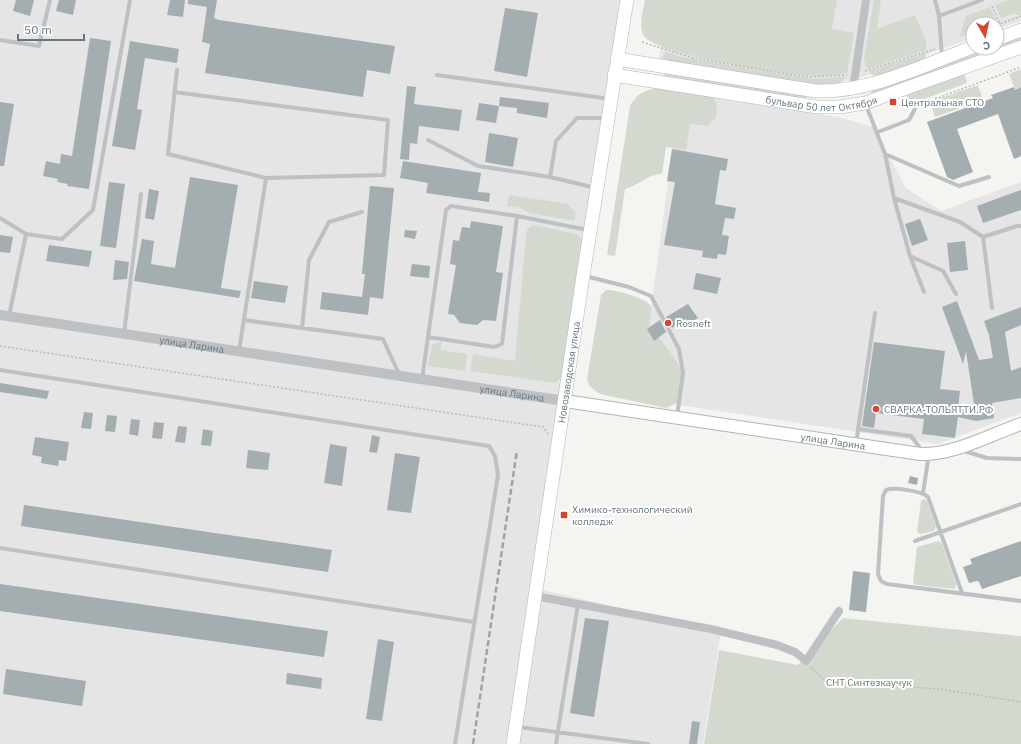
<svg xmlns="http://www.w3.org/2000/svg" width="1021" height="744" font-family="'IBM Plex Sans',sans-serif">
<rect width="100%" height="100%" fill="#f4f4f0"/>
<path fill="#e4e5e4" d="M0,0H626L513,744H0Z
M669,0H1021V21L997,29V24H973V38L853,80L820,85L720,72L659,59Z
M680,93L838,117L873,127L906,188L941,211L1021,182V413L938,444L639,399Z
M539,589L721,632L703,744H516Z"/>
<path fill="#d4d9d0" d="M645,0H837L832,29L854,33L847,73C837,75 828,76 817,76C791,76 656,55 644,36C638,25 643,11 645,0Z
M874,0H881L877,29L915,15L926,41V50L867,69L864,59Z
M1008,0H1021V14L1016,15L1015,13L1001,18L995,5Z
M990,7L996,20L987,24H973V35L960,36L966,16Z
M1021,35V42L871,94L872,89L984,48H997V43Z
M666,52L686,58L813,79L846,77L840,83L819,86L684,66L662,58Z
M926,53L925,59L879,76L872,75L869,71Z
M1021,69V87L1015,89L1009,74Z
M665,73L805,95L806,98L805,99L663,77Z
M964,73L967,83L908,105L906,97L910,93Z
M978,85L983,100L935,117L930,102Z
M658,88L713,97L717,105L716,118L707,126L690,124L686,150L666,147L662,174C649,173 638,186 625,189L615,256L607,255L630,106C636,94 645,90 658,88Z
M509,195L568,204L576,213L574,221L529,213L520,207L507,206Z
M533,225L577,234L583,241L563,374L556,383L470,371L473,354L515,361L526,234L528,228Z
M606,290C614,289 646,298 650,305C653,310 650,319 649,324C657,336 682,364 683,376C684,384 679,395 677,403L666,408L600,394L590,387L587,379L601,295Z
M438,342H442L440,350L467,354L465,371L428,366L432,345Z
M924,499L927,501L936,527L934,531L920,534L917,531L921,501Z
M939,541L942,544L956,584L955,589L917,585L913,583L917,547Z
M843,618L1021,636V744H704L719,650L798,665Z"/>
<path fill="#a4adb0" d="M16,0H34L30,16L13,11Z
M59,0H76L73,15L56,11Z
M170,0H185L183,17L167,15Z
M188,0H217L214,18L219,20L395,46L390,74L367,70L363,97L205,73L210,44L202,42L207,7L188,4Z
M505,8L538,13L527,77L494,71Z
M90,38L111,41L89,189L67,186L68,184L57,182L58,179L43,176L46,161L60,164L61,154L72,156Z
M130,41L179,49L177,63L145,58L137,109L142,110L135,150L112,146Z
M407,86L416,87L414,104L462,110L459,131L419,126L417,144L410,143L409,160L400,159Z
M1014,87L1015,90L1021,87V156L1014,159L998,114L957,129L973,172L953,180L947,177L927,122L993,98L991,95Z
M500,97L549,103L547,118L517,113V108L499,106Z
M0,102L14,104L4,166H0Z
M479,103L499,106L496,123L476,120Z
M489,133L518,138L513,167L485,162Z
M672,149L728,159L726,171L720,170L715,204L736,208L734,219L725,218L722,235L729,236L726,255L718,254L717,259L702,257L703,251L664,245L675,182L667,181Z
M403,161L481,173L478,192L490,193L489,202L426,193L428,183L400,178Z
M190,177L238,185L221,288L241,291L239,298L134,281L142,239L154,241L151,264L175,268Z
M109,182L125,184L116,248L100,246Z
M370,186L394,188L383,299L370,297L368,315L320,309L322,292L362,297L365,274H362Z
M149,189L159,191L154,220L145,218Z
M1021,190V210L983,223L977,206Z
M920,219L928,240L912,246L905,224Z
M471,221L503,226L496,272L503,273L496,321L483,320L477,325L460,323L454,315L448,314L456,265L450,264L453,240L459,241L462,227L470,228Z
M405,230L417,231L415,239L404,237Z
M0,235L13,237L10,253L0,252Z
M965,241L968,270L950,272L947,243Z
M49,245L92,251L89,267L46,261Z
M115,260L129,262L127,279L113,280Z
M412,264L430,266L429,278L410,276Z
M696,273L721,278L717,294L693,289Z
M254,281L288,286L285,303L251,298Z
M957,301L979,360L993,358L989,335L984,321L1021,307V325L1005,332L1011,371L1021,367V398L992,403L994,418L976,421L958,417L955,438L922,434L924,419L876,413L874,428L862,426L874,342L945,351L940,389L960,391L958,409L975,411L966,351L963,364L942,307Z
M688,304L698,318L689,323L686,319L672,328L666,317Z
M660,320L666,332L654,341L647,329Z
M0,383L49,391L47,399L0,392Z
M84,412L93,413L91,429L81,428Z
M107,415L117,416L115,432L105,431Z
M131,419L140,420L138,436L129,434Z
M154,422L164,423L162,439L152,438Z
M178,426L187,427L185,443L175,442Z
M203,429L213,431L211,446L201,445Z
M372,435L380,437L377,453L369,452Z
M35,437L69,442L66,461L59,460L58,466L41,463L42,457L32,455Z
M330,444L347,447L342,486L324,483Z
M248,450L270,453L268,470L246,468Z
M395,453L420,457L411,513L387,510Z
M910,476L918,478L917,485L908,483Z
M24,505L332,550L328,572L21,526Z
M1021,541V576L982,589L979,582L977,581L969,583L963,567L972,564L970,559Z
M853,571L870,573L866,612L849,610Z
M0,584L328,631L324,657L0,611Z
M585,618L609,621L594,717L570,713Z
M378,639L394,642L382,721L366,719Z
M6,669L86,681L82,706L3,694Z
M287,673L322,678L321,689L286,684Z
M692,721L700,722L697,744H689Z"/>
<g fill="none" stroke-linecap="round" stroke-linejoin="round">
<defs>
<g id="secondary">
<path id="s2" d="M565,401L920,454C954,455 989,435 1021,424"/>
</g>
<g id="primary">
<path d="M997,39L1021,30"/>
<path d="M617,59L816,91C869,93 924,65 973,47"/>
<path id="s3" d="M614,75L817,107H840L865,103L1021,47"/>
<path id="s4" d="M513,744L583,276L627,0"/>
</g>
</defs>
<use href="#secondary" stroke="#b0b5b8" stroke-width="14"/>
<use href="#primary" stroke="#b1b5b8" stroke-width="14"/>
<path stroke="#b7babc" stroke-width="1.5" stroke-dasharray="2 2" stroke-linecap="butt" d="M992,6L1000,24
M997,25L1021,16
M642,42L693,58L788,74L810,77L847,75
M865,71L935,49
M935,99L1021,67
M0,346L543,427L548,434
M811,667L824,680L939,689L1021,702"/>
<path stroke="#bdc1c4" stroke-width="4" d="M935,0L939,16
M0,40L39,46L50,0
M942,57L939,16L982,0
M177,70L168,154L266,178L239,351
M437,75L610,99
M174,92L388,120L384,175L266,178
M866,105L885,154L894,198L910,256L924,292
M878,132L909,120L917,105L929,101
M428,140L478,166L550,177
M885,154L959,186L989,177
M596,188L550,177L556,141L577,118H607
M894,198L960,222L983,237L1017,226H1021
M0,218L26,234L9,316
M26,234L62,239L93,210L130,0
M983,237L992,308
M910,256L943,271L956,294
M585,276L629,287L651,296L679,349L683,373L677,417
M244,320L383,339L399,374
M302,328L309,260L329,222L362,212
M124,334L141,194
M428,337L494,347L502,344L517,216L588,230
M0,370L489,446L495,456L498,475L455,744
M422,379L446,210L451,206L517,216
M858,429L911,436L923,452
M856,444L875,313
M961,450L987,458L1021,459
M923,493L929,454
M915,541L1021,504
M0,548L474,622
M962,593L928,497C923,491 893,487 886,490L883,496L878,574L881,581L887,584L1021,601
M518,727L648,744
M556,744L578,604"/>
<path stroke="#bdc1c4" stroke-width="8" d="M853,89L866,0
M535,596L711,629L777,645L795,652L806,661L839,611"/>
<path stroke="#bdc1c4" stroke-width="10" id="s1" d="M0,315L565,401"/>
<use href="#secondary" stroke="#fff" stroke-width="12"/>
<use href="#primary" stroke="#fff" stroke-width="13"/>
<path stroke="#9da4a8" stroke-width="2.5" stroke-dasharray="6 3" stroke-linecap="butt" d="M473,744L517,450"/>
</g>
<g fill="#d6452e" stroke="#fff" stroke-width="1.5">
<rect x="889" y="98" width="8" height="8" rx="2"/>
<circle cx="668" cy="323" r="4"/>
<circle cx="876" cy="409" r="4"/>
<rect x="560" y="511" width="8" height="8" rx="2"/>
</g>
<g text-anchor="middle" stroke-width="4" stroke-linejoin="round" paint-order="stroke">
<g font-size="10" fill="#65767f" stroke="#fff">
<text dy="4" stroke="none"><textPath href="#s3" startOffset="210">бульвар 50 лет Октября</textPath></text>
<text dy="4" stroke="none"><textPath href="#s1" startOffset="194">улица Ларина</textPath></text>
<text dy="4" stroke="none"><textPath href="#s4" startOffset="376">Новозаводская улица</textPath></text>
<text dy="4" stroke="none"><textPath href="#s1" startOffset="518">улица Ларина</textPath></text>
<text dy="4" stroke="none"><textPath href="#s2" startOffset="271">улица Ларина</textPath></text>
</g>
<g font-size="10" fill="#65767f" stroke="#fff" text-anchor="start">
<text x="901" y="106">Центральная СТО</text>
<text x="676" y="327">Rosneft</text>
<text x="884" y="413">СВАРКА-ТОЛЬЯТТИ.РФ</text>
<text x="572" y="513">Химико-технологический<tspan x="572" dy="12">колледж</tspan></text>
</g>
<g font-size="10" fill="#697763" stroke="#fff">
<text x="869" y="686">СНТ Синтезкаучук</text>
</g>
</g>
<g transform="translate(985 36) rotate(171)"><circle r="19" fill="#ffffff" stroke="#c1c8cc"/>
<path d="M0-3L7 15L0 10L-7 15Z" fill="#d6452e"/>
<text y="-6" font-size="11" font-weight="bold" text-anchor="middle" fill="#65767f">С</text>
</g>
<path d="M18 34v6h66v-6" fill="none" stroke="#65767f" stroke-width="2"/>
<text x="24" y="34" font-size="12" fill="#65767f" stroke="#ffffff" stroke-width="3" paint-order="stroke">50 m</text>
</svg>
